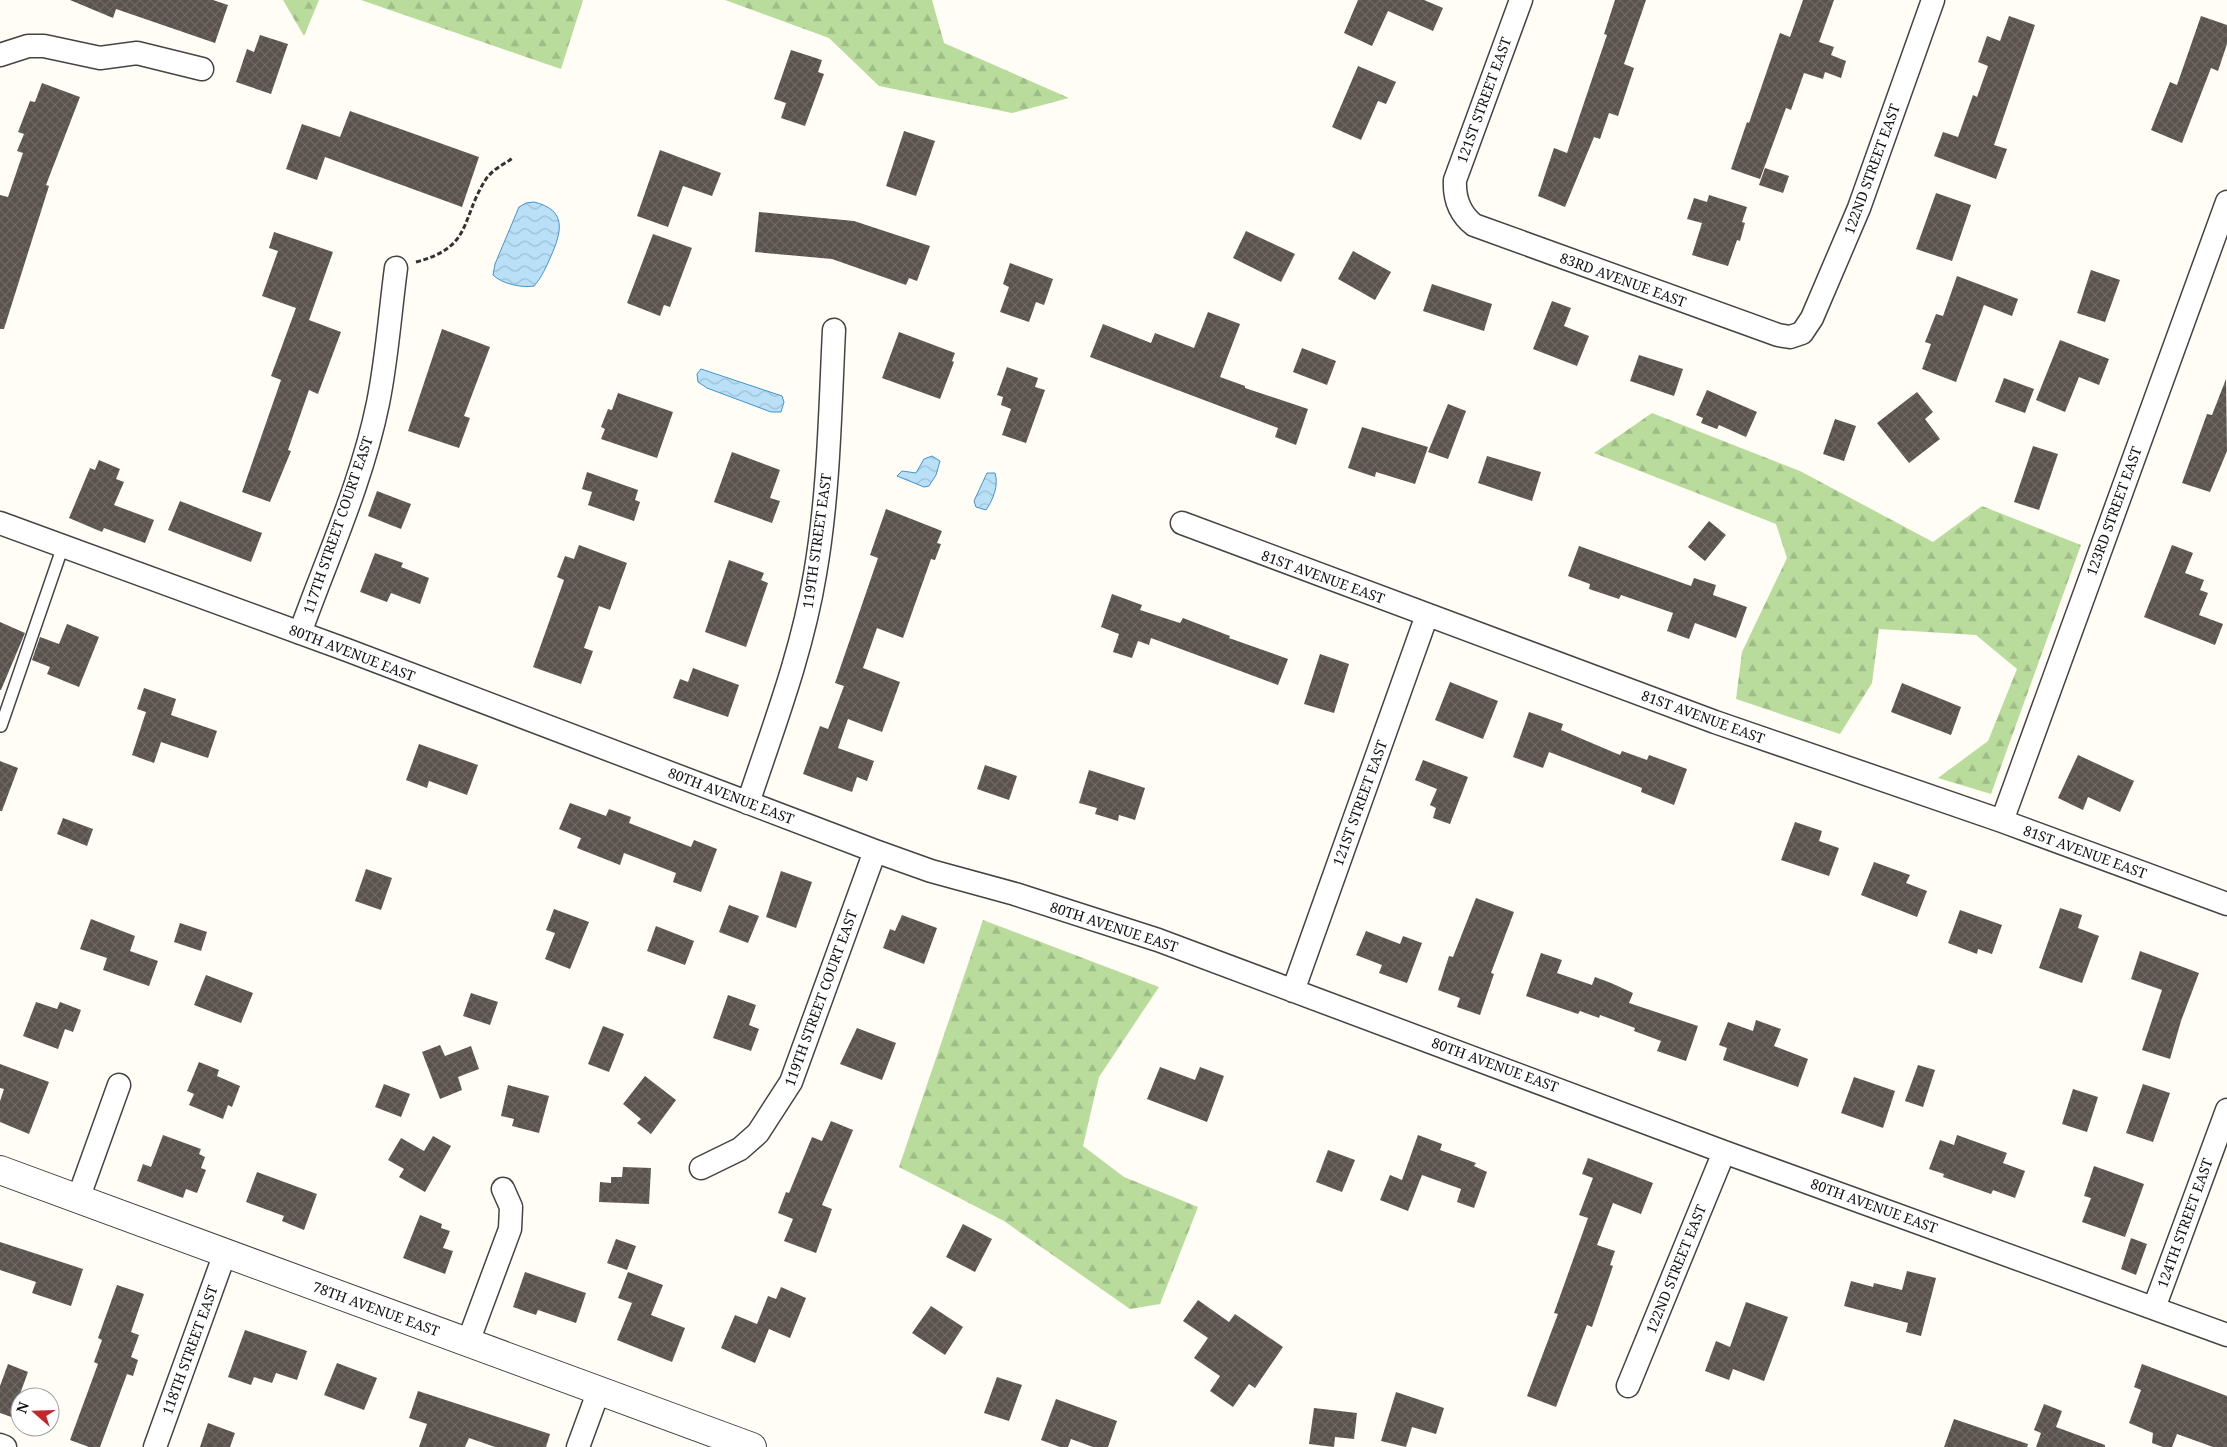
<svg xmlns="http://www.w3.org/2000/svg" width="2227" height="1447" font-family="'Noto Serif',serif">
<defs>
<pattern id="forest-firs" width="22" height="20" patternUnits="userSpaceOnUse" patternTransform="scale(1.25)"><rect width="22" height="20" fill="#b9dc9c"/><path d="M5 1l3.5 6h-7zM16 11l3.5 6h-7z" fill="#9ebc85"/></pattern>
<pattern id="water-waves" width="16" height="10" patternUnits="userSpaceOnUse" patternTransform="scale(1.25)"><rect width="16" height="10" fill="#b9e0f7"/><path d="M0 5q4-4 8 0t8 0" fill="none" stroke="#9ebfd3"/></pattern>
<pattern id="building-cross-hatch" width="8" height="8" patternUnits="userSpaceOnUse" patternTransform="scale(1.25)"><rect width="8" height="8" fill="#5a524d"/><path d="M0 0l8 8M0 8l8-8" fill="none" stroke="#6d6662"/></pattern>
</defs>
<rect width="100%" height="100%" fill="#fffdf5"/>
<path fill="url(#forest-firs)" d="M283,0H319L304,36Z
M361,0H583L561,69Z
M725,0H932L944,43L1069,98L1012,113L879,86L829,38Z
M1652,413L1800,471L1933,542L1982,506L2081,545L1991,794L1938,778L1988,741L2017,669L1976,635L1879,629L1872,683L1840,734L1736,699L1742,652L1787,558L1776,524L1594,453Z
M983,920L1159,987L1099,1077L1083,1146L1124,1177L1198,1207L1160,1304L1130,1309L1004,1221L899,1167Z"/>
<path fill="url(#water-waves)" stroke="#3f96cf" d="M534,202C567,210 562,231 551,256C546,267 542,277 534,286C522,288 502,284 493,275L495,264L519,207L526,203Z
M701,369L782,396L784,402L781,412H771L707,388L698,382L697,374Z
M932,456L940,461L936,475L929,486L924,487L897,476L902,471L916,473L924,459Z
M987,473H995C999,485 993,500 986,510L976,507L974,501Z"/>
<path fill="url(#building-cross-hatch)" d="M70,0H213L228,5L215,43L116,9L113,18Z
M1358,0H1424L1443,8L1433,31L1388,11L1372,46L1344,33Z
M1615,0H1646L1624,64L1634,68L1618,116L1609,113L1600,139L1594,137L1565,207L1538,196L1554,148L1567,153L1607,35L1604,34Z
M1803,0H1834L1819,42L1834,47L1831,55L1846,61L1841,78L1825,72L1823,79L1804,73L1791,110L1786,108L1760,179L1731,169L1747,122L1749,123L1780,33L1790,37Z
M2009,16L2035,25L1994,145L2007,149L1996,179L1934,156L1943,132L1958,137L1973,95L1977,97L1988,66L1978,62L1987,36L2000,41Z
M2201,16L2227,25V44L2218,71L2211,68L2182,143L2151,130L2170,82L2177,85Z
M260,35L288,44L271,94L236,82L247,49L254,52Z
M791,50L822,60L818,72L824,74L805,126L781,118L786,103L774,99Z
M1358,66L1396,82L1386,104L1378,101L1361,140L1332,127Z
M42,83L80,97L46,185L49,186L4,329H0V195L8,197L23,153L17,151L24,134L18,132L30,101L35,102Z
M350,111L479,157L462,207L325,157L317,180L286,169L302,124L340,137Z
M904,131L935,141L916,196L886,186Z
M660,150L721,173L712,196L683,186L668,227L637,216Z
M1765,168L1789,176L1783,193L1759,185Z
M1936,193L1971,205L1952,261L1916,249Z
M1709,195L1747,207L1742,222L1745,223L1740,241L1737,240L1728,266L1692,255L1702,223L1687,219L1694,198L1707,202Z
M759,212L854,221L930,246L917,281L909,278L906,285L832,259L755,252Z
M1246,231L1295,254L1281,282L1233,258Z
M274,232L333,252L309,320L341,332L318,394L309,390L288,450L291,451L270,502L242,492L281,380L271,376L296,308L262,296L278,251L269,248Z
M653,234L692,248L670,307L664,305L660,316L627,303Z
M1353,251L1391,272L1375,300L1338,279Z
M1010,263L1053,279L1044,305L1036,302L1029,322L1000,312L1009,287L1003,284Z
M2091,270L2120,280L2105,322L2077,313Z
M1957,276L2018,299L2012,316L1984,305L1956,382L1922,369L1931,344L1925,342L1936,314L1943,316Z
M1432,284L1492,304L1484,331L1423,311Z
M1552,301L1571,308L1564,326L1589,336L1577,366L1533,349Z
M1208,312L1240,324L1220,377L1245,386V388L1308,409L1296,445L1275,437L1278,428L1090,357L1103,324L1151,343L1155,333L1194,348Z
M442,329L490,347L464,416L470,418L459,448L408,431Z
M899,332L955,353L952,361L954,362L940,399L882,378Z
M2060,340L2109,359L2099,385L2079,377L2065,412L2036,400Z
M1302,348L1336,361L1327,385L1293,372Z
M1639,355L1683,369L1674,396L1630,381Z
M1007,367L1038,378L1035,387L1045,390L1026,443L1002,435L1011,409L1001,405L1003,397L997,395Z
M2004,378L2034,389L2025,413L1995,402Z
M2226,379L2227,451L2210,492L2182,483L2207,414L2212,415Z
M1707,390L1757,412L1746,437L1719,425L1717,429L1701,423L1703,418L1696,415Z
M1917,392L1933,412L1925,419L1940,439L1909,463L1877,423Z
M618,393L673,412L657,458L601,439L605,429L601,427L608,409L612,410Z
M1448,404L1466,411L1448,459L1428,452Z
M1835,419L1856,426L1844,461L1823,454Z
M1362,427L1428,447L1415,484L1376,472L1375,477L1348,468Z
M2033,446L2058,454L2039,510L2014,502Z
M732,452L780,470L770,498L780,501L772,523L714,502Z
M1487,456L1541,472L1532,501L1478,483Z
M99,460L120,469L116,479L124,482L114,505L154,520L145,543L104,528L102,532L69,518L90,468L95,470Z
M587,472L638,490L635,500L640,502L634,521L588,505L592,492L582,489Z
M377,491L411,504L401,529L368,516Z
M180,501L262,533L251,562L168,530Z
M886,509L942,531L937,543L941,544L935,560L931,559L903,638L877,628L863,668L900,682L882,732L848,719L838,748L874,761L867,781L857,777L852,792L803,774L820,726L828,729L844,686L835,683L878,558L870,555Z
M1709,521L1726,535L1705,561L1688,547Z
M579,545L627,563L610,610L599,606L584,648L593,651L581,684L533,667L564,580L557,577L565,556L574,559Z
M2172,545L2193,553L2185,573L2204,580L2200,590L2208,593L2199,615L2223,624L2215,645L2144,617Z
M1579,546L1691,586L1694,578L1716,585L1713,595L1747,607L1736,638L1695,623L1689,639L1667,631L1673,613L1621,595L1619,599L1589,589L1590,584L1568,576Z
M375,553L403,563L401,567L429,578L420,604L391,593L387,602L360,592Z
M729,560L764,573L761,580L768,583L746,647L705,632Z
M1112,594L1142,605L1140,610L1180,623L1183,618L1230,636L1229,638L1288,659L1278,685L1151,638L1149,645L1138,641L1132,658L1113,652L1119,634L1101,627Z
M0,622L25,633L1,690H0Z
M67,624L99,637L79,687L47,674L50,667L32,660L40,637L59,644Z
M1320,654L1349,664L1334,713L1304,704Z
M693,668L739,685L728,717L673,698L680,679L688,682Z
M1450,682L1498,701L1483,739L1435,720Z
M1902,683L1961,707L1951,735L1891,712Z
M144,688L176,699L171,715L217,731L208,758L161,742L154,763L132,755L146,712L137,709Z
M1529,712L1563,724L1561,730L1620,755L1622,751L1647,760L1649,755L1687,769L1674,805L1641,792L1642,788L1549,752L1543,768L1513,757Z
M419,744L478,765L467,795L429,781L427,788L406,780Z
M2078,755L2134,781L2120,812L2088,797L2083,810L2058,798Z
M1423,760L1468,777L1450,824L1433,818L1436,808L1430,805L1437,789L1415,780Z
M0,761L18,768L2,811H0Z
M985,765L1017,776L1009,800L977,789Z
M1089,770L1145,788L1135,820L1119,815L1118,821L1095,814L1097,808L1079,803Z
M570,803L606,816L609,809L631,817L629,823L691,847L694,840L717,849L701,892L673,882L676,873L624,853L620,865L577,848L581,838L559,829Z
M63,818L93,829L87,846L57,834Z
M1795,822L1822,831L1819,841L1839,848L1829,876L1781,860Z
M1874,862L1910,875L1906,883L1927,891L1917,917L1861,895Z
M366,869L392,878L381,910L355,901Z
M781,871L812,882L796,928L766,917Z
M1476,898L1514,912L1491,973L1494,974L1480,1015L1457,1007L1460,998L1438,990L1449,956L1453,957Z
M729,905L759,916L748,943L719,932Z
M2060,908L2082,915L2078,928L2099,936L2082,983L2039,968Z
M554,909L589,922L570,969L545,959L555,933L546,930Z
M1960,910L2002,925L1992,954L1978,949L1977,954L1948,943Z
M902,915L937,928L924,964L883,948L890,929L895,931Z
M91,919L135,936L130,951L158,961L149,986L103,970L107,958L80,949Z
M180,923L207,932L201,951L174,942Z
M656,926L694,941L685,965L647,951Z
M1366,931L1400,944L1403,936L1422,943L1407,983L1379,973L1382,965L1356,955Z
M2140,951L2199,973L2181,1021L2170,1059L2142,1050L2162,990L2131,979Z
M1541,953L1562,960L1557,973L1592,985L1595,977L1611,983L1633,993L1629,1003L1698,1026L1686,1061L1657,1051L1661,1041L1634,1031L1635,1028L1600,1015L1599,1018L1580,1011L1578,1014L1526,996Z
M206,975L253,993L241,1023L194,1005Z
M471,993L498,1002L490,1025L463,1016Z
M728,995L756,1005L749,1025L759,1029L751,1051L713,1038Z
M36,1002L57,1009L60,1002L81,1010L73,1032L65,1029L58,1049L23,1036Z
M1756,1020L1781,1029L1774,1046L1808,1059L1798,1087L1723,1060L1727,1048L1719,1045L1728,1022L1753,1031Z
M603,1026L624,1034L609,1072L588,1064Z
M857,1028L896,1043L882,1080L840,1064Z
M440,1045L445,1056L471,1046L479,1069L458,1077L462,1090L440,1099L422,1052Z
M199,1062L219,1070L217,1076L240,1086L232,1107L228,1105L223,1119L189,1105L194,1094L187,1091Z
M0,1064L49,1082L29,1134L0,1122V1101L4,1089L0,1088Z
M1918,1065L1935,1070L1923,1107L1905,1101Z
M1160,1067L1195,1080L1200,1067L1224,1076L1207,1122L1147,1099Z
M645,1076L676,1100L651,1134L637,1123L641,1119L623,1104Z
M1854,1077L1895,1091L1883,1128L1841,1113Z
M384,1084L410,1094L401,1117L375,1107Z
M2143,1084L2170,1093L2153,1142L2126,1133Z
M508,1085L549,1096L539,1133L512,1126L514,1119L501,1116Z
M2073,1089L2098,1097L2087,1132L2062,1124Z
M831,1121L853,1130L822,1205L832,1209L816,1253L784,1241L793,1219L778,1213L786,1192L789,1193L812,1137L822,1141Z
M163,1135L201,1149L199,1154L205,1157L201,1168L206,1170L197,1193L186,1189L183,1198L137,1181L143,1164L151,1167Z
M1418,1135L1442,1144L1440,1150L1476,1163L1474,1166L1487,1172L1474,1208L1457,1202L1461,1189L1422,1175L1408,1211L1380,1200L1390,1175L1402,1180Z
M1957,1135L2007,1153L2003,1163L2025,1171L2015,1198L1993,1190L1991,1194L1943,1177L1944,1174L1929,1169L1940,1140L1954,1145Z
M433,1136L451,1146L425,1192L399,1177L404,1169L388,1160L401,1138L424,1151Z
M1328,1150L1355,1160L1342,1192L1316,1182Z
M1588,1158L1653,1183L1641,1214L1613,1203L1597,1245L1615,1251L1610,1265L1613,1266L1592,1327L1587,1325L1556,1407L1527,1396L1558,1314L1554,1313L1588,1218L1579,1215L1593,1178L1582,1174Z
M2094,1166L2144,1184L2125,1237L2082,1222L2091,1198L2084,1196Z
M623,1167L651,1168L649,1204L599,1202L600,1182L611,1183V1177H622Z
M257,1172L317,1194L304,1230L282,1221L284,1216L246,1202Z
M420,1215L442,1224L441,1228L450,1231L443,1248L453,1251L445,1274L403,1258Z
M963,1224L992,1239L975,1272L946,1257Z
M2131,1238L2147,1244L2136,1275L2121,1269Z
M616,1239L636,1246L627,1270L607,1263Z
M0,1242L83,1269L71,1306L32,1293L36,1282L0,1270Z
M1907,1271L1936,1278L1921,1336L1906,1332L1908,1323L1844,1306L1851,1281L1873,1287L1874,1283L1902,1290Z
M525,1272L586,1293L576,1323L538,1310L536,1315L513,1307Z
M628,1272L663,1285L651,1315L685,1328L672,1362L617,1340L632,1303L618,1298Z
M117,1285L144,1294L131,1332L139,1335L131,1357L138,1360L133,1376L127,1374L100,1447H89L70,1440L98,1364L94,1362L102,1340L98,1338Z
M781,1287L806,1298L790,1338L769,1329L755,1363L721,1348L735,1315L757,1324L768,1296L776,1299Z
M1198,1300L1229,1322L1235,1314L1283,1347L1255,1388L1249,1384L1233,1407L1210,1391L1220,1376L1194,1358L1208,1338L1183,1321Z
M1746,1302L1788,1317L1764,1381L1733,1369L1729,1380L1705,1371L1716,1341L1730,1347Z
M931,1306L963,1327L945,1355L912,1333Z
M245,1330L307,1351L297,1380L276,1373L272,1383L254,1377L251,1385L228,1377Z
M337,1363L377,1378L364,1410L324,1395Z
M8,1364L28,1372L20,1394V1420L0,1413V1386Z
M2142,1364L2227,1396V1447H2213L2177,1434L2172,1447H2163L2152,1443L2153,1433L2129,1423L2141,1390L2134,1387Z
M997,1377L1022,1385L1009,1421L984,1413Z
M418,1391L550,1434L546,1447H495L469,1438L465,1447H419L427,1424L409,1418Z
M1396,1392L1444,1408L1436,1434L1412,1427L1406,1447L1381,1441Z
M1056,1399L1117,1421L1108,1447H1093L1071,1439L1068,1447H1060L1041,1440Z
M2044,1404L2062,1411L2056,1427L2105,1445V1447H2036L2041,1433L2034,1430Z
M1314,1408L1357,1413L1354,1439L1335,1437L1334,1447L1309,1444Z
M1954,1419L2028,1444L2027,1447H1944Z
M208,1423L235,1433L230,1447H200Z"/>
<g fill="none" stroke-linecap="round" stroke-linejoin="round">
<defs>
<path id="service" d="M1,726L63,546"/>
<path id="minor" d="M1521,0L1455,180C1454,198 1459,213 1474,225L1778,335L1790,337L1802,333L1812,318L1859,208L1933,0
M0,55L28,46H44L100,58L137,53L202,69
M0,523L347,650L875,851L931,871L1015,894L1158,940L1724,1152L2227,1335
M1182,523L1715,722L2002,821L2227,904
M300,633C327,558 362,482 378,403C387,359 390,313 396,268
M748,803C773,728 802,653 815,574C829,494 830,411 834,330
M2002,821L2227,202
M1293,991L1427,615
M701,1168L740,1149L758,1133L791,1082L875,851
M78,1199L119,1085
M2154,1308L2227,1110
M468,1342L510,1229L511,1207L503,1189
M1628,1386L1724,1152
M0,1445L5,1447
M155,1447L225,1253
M578,1447L599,1390"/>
<path id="tertiary" d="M0,1170L752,1447"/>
</defs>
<use href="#service" stroke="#444" stroke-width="14"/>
<use href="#minor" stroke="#444" stroke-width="25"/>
<use href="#tertiary" stroke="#444" stroke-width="30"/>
<path stroke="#333" stroke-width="3" stroke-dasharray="5 2.5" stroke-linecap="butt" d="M416,262C473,247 460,220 486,179C492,170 504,164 513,158"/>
<use href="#service" stroke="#fff" stroke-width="11"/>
<use href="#minor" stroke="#fff" stroke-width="22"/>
<use href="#tertiary" stroke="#fff" stroke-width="28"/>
</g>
<g text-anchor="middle" stroke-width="5" stroke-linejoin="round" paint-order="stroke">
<g font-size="14" fill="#111" stroke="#fff">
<text transform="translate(1484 100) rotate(-70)" y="5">121ST STREET EAST</text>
<text transform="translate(1872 169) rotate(-70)" y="5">122ND STREET EAST</text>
<text transform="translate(1623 280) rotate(20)" y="5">83RD AVENUE EAST</text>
<text transform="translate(2114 511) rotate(-70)" y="5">123RD STREET EAST</text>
<text transform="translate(338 525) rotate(-71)" y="5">117TH STREET COURT EAST</text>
<text transform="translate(817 541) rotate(-82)" y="5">119TH STREET EAST</text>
<text transform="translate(1323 577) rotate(20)" y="5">81ST AVENUE EAST</text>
<text transform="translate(352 653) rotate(21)" y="5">80TH AVENUE EAST</text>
<text transform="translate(1703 717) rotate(20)" y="5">81ST AVENUE EAST</text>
<text transform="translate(731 796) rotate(21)" y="5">80TH AVENUE EAST</text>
<text transform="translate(1360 803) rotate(-70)" y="5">121ST STREET EAST</text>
<text transform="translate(2085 852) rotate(20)" y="5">81ST AVENUE EAST</text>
<text transform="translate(1114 927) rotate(18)" y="5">80TH AVENUE EAST</text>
<text transform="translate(821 998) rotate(-70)" y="5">119TH STREET COURT EAST</text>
<text transform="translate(1495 1065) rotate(20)" y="5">80TH AVENUE EAST</text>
<text transform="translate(1874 1206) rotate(20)" y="5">80TH AVENUE EAST</text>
<text transform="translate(2185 1223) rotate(-70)" y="5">124TH STREET EAST</text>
<text transform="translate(1676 1269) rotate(-68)" y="5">122ND STREET EAST</text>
<text transform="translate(376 1309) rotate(20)" y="5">78TH AVENUE EAST</text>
<text transform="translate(190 1350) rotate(-70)" y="5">118TH STREET EAST</text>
</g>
</g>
<g transform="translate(35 1412) rotate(290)"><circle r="24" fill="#ffffff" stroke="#a0a0a0"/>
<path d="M0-4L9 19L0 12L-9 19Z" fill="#c4262e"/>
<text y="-8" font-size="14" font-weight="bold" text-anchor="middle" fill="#111111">N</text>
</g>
</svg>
